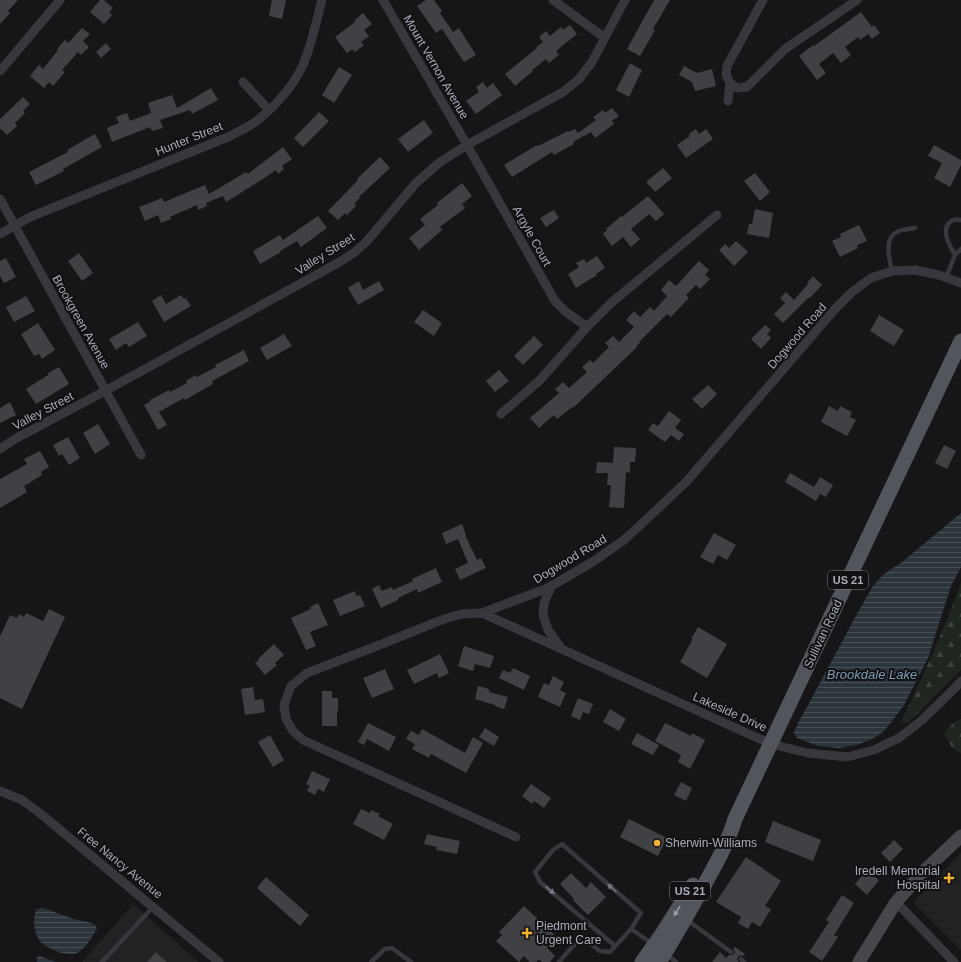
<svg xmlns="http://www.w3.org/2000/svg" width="961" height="962" font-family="Helvetica,sans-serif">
<defs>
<pattern id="forest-firs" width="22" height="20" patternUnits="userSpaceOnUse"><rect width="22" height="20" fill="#1e261f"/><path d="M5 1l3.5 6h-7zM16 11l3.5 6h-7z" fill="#3c433d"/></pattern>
<pattern id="water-rules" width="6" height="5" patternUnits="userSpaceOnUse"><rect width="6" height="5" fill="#2c353c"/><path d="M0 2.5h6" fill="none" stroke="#485056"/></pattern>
</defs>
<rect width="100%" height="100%" fill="#161618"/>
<path fill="#222225" d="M961,853V950L913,902Z
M133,904L199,962H82Z"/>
<path fill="url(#forest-firs)" d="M961,583V670L909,722H901C923,677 943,631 961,583Z
M961,719V753L953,749L944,734L953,723Z"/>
<path fill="url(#water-rules)" d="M961,513V567L951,586L928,658L904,705L893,720L883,732L872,739L857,745L839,748L818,746L797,738L794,733L798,723L808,705L858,612L873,586L884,574L902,562Z
M43,908L74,919L92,923L96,926L97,929C91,938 85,951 74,954C66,956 45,948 40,941C34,934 32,917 37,909Z
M40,956L56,962H37V957Z"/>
<path fill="#404145" d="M0,0H18L8,11L10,13L0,24Z
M100,0H104L113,8L109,12L112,15L104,24L90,12Z
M272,0H286L282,19L269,16Z
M426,0H434L442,11L440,13L453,32L459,28L476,55L464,62L442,29L436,33L417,6Z
M654,0H670L653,29L655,30L640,56L627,49Z
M861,12L872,27L874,25L880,33L872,39L868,34L860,40L858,37L845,47L851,55L841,63L833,53L819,64L826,73L817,80L799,56L813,45L814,46Z
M363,13L372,24L364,30L369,36L361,42L364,45L355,52L352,49L347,53L335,37L355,22L354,21Z
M570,25L577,34L556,51L559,55L549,63L546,59L532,70L533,71L515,86L505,74L537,48L536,47L543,42L539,37L546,31L550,36L561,27L563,30Z
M82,28L90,34L83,41L89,47L81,55L78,52L62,70L65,72L53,86L49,82L44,88L30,76L39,65L43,69L58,50L57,49L65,40L68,43Z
M106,43L111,49L101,58L96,52Z
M630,63L642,70L629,97L616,90Z
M684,66L697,73L712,69L716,86L695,91L692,82L679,75Z
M339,67L352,75L334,103L322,95Z
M483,82L487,88L493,83L502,95L476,114L466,101L479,92L476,87Z
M211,88L218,100L192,114L190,110L160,120L163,128L152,131L150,127L112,142L107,128L119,123L116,117L127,113L130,121L151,113L148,103L172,95L177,108Z
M23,97L30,104L23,111L25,113L15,123L17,126L7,135L0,128V119Z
M612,108L619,116L612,121L614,124L595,138L591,132L573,142L574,144L554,155L552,152L512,177L504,165L537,145L538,146L568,131V132L575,129L578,133L596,120L593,117L603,110L605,113Z
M319,112L329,121L303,147L294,138Z
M424,120L433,133L408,152L398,139Z
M696,129L699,134L706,129L713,139L686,158L677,145L690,136L689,134Z
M95,134L102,147L63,169L64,171L36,185L29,172L68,152L67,150Z
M934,145L961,160V165L950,187L934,178L942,163L928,156Z
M283,147L292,159L282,166L284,169L278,174L276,170L263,179L226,202L223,196L206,203L207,206L198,210L197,205L170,217L171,219L161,223L158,215L145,221L139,207L162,198L164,202L205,185L209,194L246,172L248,174Z
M380,157L390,168L359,197L360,198L354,204L356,206L347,215L345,213L338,220L328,211L358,180L357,179Z
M663,168L672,178L655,192L646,182Z
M755,173L770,192L760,201L744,181Z
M462,183L472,196L462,204L465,208L440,227L442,230L419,250L409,238L425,225L420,219L438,205L437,203Z
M648,196L664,214L656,221L649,214L631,229L640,239L631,247L623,237L612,246L603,234L607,230L606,229L621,216L622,217Z
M755,209L773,213L769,238L747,234L749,224H752Z
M554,210L559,218L546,227L540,218Z
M318,216L327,228L301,247L297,241L280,251L281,252L260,264L253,251L280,235L283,240Z
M859,225L867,241L857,245L858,248L840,257L832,241L841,237L840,234Z
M736,241L748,252L734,266L719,250L725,244L729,248Z
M79,253L93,273L82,281L68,261Z
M597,256L605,268L596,274L597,275L576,288L568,274L579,267L576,263L584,259L586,263Z
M6,258L16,277L4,283L0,276V261Z
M699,261L709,270L705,275L710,279L700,289L696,285L686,295L689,298L671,317L667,314L639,342L640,343L636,346L637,347L573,408L572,407L557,419L554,415L539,428L530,418L559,393L555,389L563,382L569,388L587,372L582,367L590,360L593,363L609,347L605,343L613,336L619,342L634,327L626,320L634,311L640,317L650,307L654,311L667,296L661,290L669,280L676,286Z
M813,276L822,285L810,298L809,297L783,323L774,314L785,303L780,298L786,292L794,300L808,284L807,283Z
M359,281L363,290L379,281L384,290L358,305L348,288Z
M161,295L166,304L181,295L184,299L186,298L191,306L164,322L152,301Z
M26,296L35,311L14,322L6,307Z
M423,310L442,323L434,336L414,322Z
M879,315L904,330L894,346L870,331Z
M138,322L147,336L129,347L126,343L116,350L109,339Z
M38,323L55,350L42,359L39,354L34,356L21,334Z
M765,325L771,330L767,334L771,338L761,349L751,339Z
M284,334L292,346L267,360L260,348Z
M534,336L543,345L523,365L514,356Z
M244,350L249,361L212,381L213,384L185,400L184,398L159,412L167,425L158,430L144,405L151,401L150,400L169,390L170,392L187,383L186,381L196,375L197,377L216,367L215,365Z
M59,367L69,384L36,404L26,389L48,375V373Z
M499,370L509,381L495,392L486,381Z
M708,385L717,394L702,409L692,399Z
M10,402L16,415L0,423V408Z
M829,406L838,411L840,406L852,412L850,417L856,420L847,436L821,422Z
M669,411L681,420L675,428L684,434L679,441L671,435L665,442L648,430L653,423L658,426Z
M98,424L110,444L95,454L83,433Z
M68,437L80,458L69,465L62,454L59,456L53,445Z
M944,445L956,451L947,469L935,463Z
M614,447L636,448L635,462H630V473L626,472L624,508L609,507L611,485H607L608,473H596L597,462L613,463Z
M40,451L49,467L41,472L42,475L24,486L27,492L0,508V479L27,464L24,459Z
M790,473L814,487L820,477L833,485L826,497L820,494L816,501L785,482Z
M462,524L466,535H465L477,560L481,558L486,568L460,580L455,569L468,563L458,539L446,544L442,533Z
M714,533L736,545L727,560L718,555L713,564L700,557Z
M436,568L442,582L418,593L417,589L398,598V600L381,608L372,589L379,585L382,591L392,587L393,590L413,581L412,579Z
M355,591L356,596L360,595L365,606L340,616L333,600Z
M318,603L328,625L310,632L316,646L306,650L291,618L311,609L310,607Z
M49,609L65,617L22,709L0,698V636L10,615L17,618L19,614L24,617L26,613L43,621Z
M698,627L727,644L707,678L680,662L693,639H691Z
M274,644L284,655L275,663L277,665L265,675L255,663L259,660L258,659Z
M464,646L494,656L490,668L475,664L473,671L458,666Z
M440,654L449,673L439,678L437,673L414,684L407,670Z
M513,668L530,676L524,690L499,678L503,670L510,673Z
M385,669L394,689L372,698L363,678Z
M553,676L564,682L560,690L566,693L560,707L538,697L544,683L549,685Z
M478,686L489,689V692L508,697L504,709L495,706V705L475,699Z
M253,687L255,700L263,699L265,712L245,715L241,689Z
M322,691H332V698H338V711H337V726H322Z
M578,698L593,704L589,714L583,712L580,720L571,716Z
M610,709L626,719L619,731L603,722Z
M368,723L396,737L389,751L367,739L364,745L358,742Z
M665,723L691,736L692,733L705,740L690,769L678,762L681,755L655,741Z
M485,728L499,737L494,746L479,737Z
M422,729L465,753L473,737L483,743L466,773L431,754L429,758L412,749L415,744L406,739L411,731L419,735Z
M637,733L659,745L653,755L631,744Z
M270,735L284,760L273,767L258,742Z
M312,771L330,779L324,792L318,789L315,795L307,791L310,786L306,784Z
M681,782L692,788L686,801L674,795Z
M531,784L551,798L544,808L534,801L532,804L522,796Z
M361,809L370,813L371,810L380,814L378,816L393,824L384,840L353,824Z
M629,819L667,838L658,856L620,837Z
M773,821L821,840L813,861L765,842Z
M427,834L460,841L457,854L436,850L437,847L424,844Z
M894,840L903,849L890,862L881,853Z
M746,857L781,881L765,906L771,909L760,927L752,922L748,929L738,923L741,917L716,902Z
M867,870L879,880L867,895L855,884Z
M571,873L586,888L591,882L606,897L588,915L573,900L574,899L560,884Z
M266,877L309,915L300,926L257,888Z
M842,895L854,903L834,935L838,937L822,961L809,952L829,922L826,920Z
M524,906L557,937L547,948L555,956L550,962H542L539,959L536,962H530L524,956L519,962L496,941L502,935L499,932Z
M735,947L745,954L743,956L740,955L738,957L737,960L739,962H712L720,952L726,958L729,955H733L735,952L733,949Z
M156,952L167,962H147Z"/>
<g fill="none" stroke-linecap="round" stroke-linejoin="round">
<path stroke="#37383d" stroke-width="4.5" d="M955,255C950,246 941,232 949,223C953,219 956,219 961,220
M892,271C889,258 883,237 899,231C904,229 910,229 915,228
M946,278L955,255L961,249
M687,920L731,952
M631,929L653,944
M667,954L676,962
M741,959L744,962
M102,962L153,907
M371,962L385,949L392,948L411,962
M559,962L581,937L600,951L610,952L631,929L641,913L562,844L553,850L535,872L540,882L615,946"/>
<path stroke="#37383d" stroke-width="9" d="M383,0L467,145L555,301L566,312L587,327
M553,0L605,38
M0,71L60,0
M243,82L269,110
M730,83L737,88L747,87L785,49L857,0
M728,101L730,83L726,75L727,66L763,0
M0,199L141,455
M0,234L30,217L228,137C235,133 242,130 249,126C270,113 293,87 303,65C312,44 316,22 322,0
M501,414L540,380L587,327L611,303L717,215
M0,449L15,439L105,391L338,263L355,252L367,241L416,183L440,162L467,145L563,92L579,79L592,62L625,0
M552,585L544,603L543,615L548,630L561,648
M482,613L771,744L808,753L847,757L874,750L899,738L921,721L955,688L961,681
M0,791L22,800L41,814L219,962
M516,837L303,740L293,731L286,719L284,705L291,686L307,673L377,646L444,619L462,614L482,613L548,588L594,561L624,540L650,516L687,481L835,309L852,292L871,278L892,271L915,270L939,275L961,283
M896,902L954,962"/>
<path stroke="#45474d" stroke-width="13" d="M859,962L896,902L924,871L961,836"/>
<path stroke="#53555c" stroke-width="15" d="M642,962L662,934L693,885
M659,962C673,941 685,918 698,896C712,871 727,846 735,819L961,341"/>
</g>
<defs><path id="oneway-solid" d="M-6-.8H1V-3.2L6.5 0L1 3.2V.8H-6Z"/></defs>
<g fill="#757881">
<use href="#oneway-solid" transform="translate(612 888) rotate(-139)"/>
<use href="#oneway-solid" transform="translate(550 890) rotate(41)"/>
</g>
<use fill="#979ba6" href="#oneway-solid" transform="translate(677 911) rotate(122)"/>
<g fill="#f2b134" stroke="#111113" stroke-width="1.5">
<circle cx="657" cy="843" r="4"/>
<path d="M947 872h4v4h4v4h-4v4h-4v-4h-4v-4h4z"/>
<path d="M525 927h4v4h4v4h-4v4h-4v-4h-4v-4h4z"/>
</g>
<g text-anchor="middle" stroke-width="4" stroke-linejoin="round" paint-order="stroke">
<g fill="#111113" stroke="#7b7e86" stroke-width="1">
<rect x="828" y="571" width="40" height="18" rx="3"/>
<rect x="670" y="882" width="40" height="18" rx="3"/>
</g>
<g font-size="11" font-weight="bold" fill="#a8adb8">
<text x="848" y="584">US 21</text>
<text x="690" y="895">US 21</text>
</g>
<g font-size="12" fill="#a8adb8" stroke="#111113">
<text transform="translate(436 67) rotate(60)" y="4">Mount Vernon Avenue</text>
<text transform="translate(189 139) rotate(-22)" y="4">Hunter Street</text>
<text transform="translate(532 236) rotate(61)" y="4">Argyle Court</text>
<text transform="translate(325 254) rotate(-32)" y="4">Valley Street</text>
<text transform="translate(81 322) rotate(61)" y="4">Brookgreen Avenue</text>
<text transform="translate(797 336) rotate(-49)" y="4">Dogwood Road</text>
<text transform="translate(43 411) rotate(-28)" y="4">Valley Street</text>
<text transform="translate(570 559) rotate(-31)" y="4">Dogwood Road</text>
<text transform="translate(823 634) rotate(-65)" y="4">Sullivan Road</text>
<text transform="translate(730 712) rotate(24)" y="4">Lakeside Drive</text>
<text transform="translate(120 863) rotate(39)" y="4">Free Nancy Avenue</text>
</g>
<g font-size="12" fill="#a8adb8" stroke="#111113" text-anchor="start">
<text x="665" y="847">Sherwin-Williams</text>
<text x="940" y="875" text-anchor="end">Iredell Memorial<tspan x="940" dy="14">Hospital</tspan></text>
<text x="536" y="930">Piedmont<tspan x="536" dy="14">Urgent Care</tspan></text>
</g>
<g font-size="13" font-style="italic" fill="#7f9bb3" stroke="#111113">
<text x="872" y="679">Brookdale Lake</text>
</g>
</g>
</svg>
